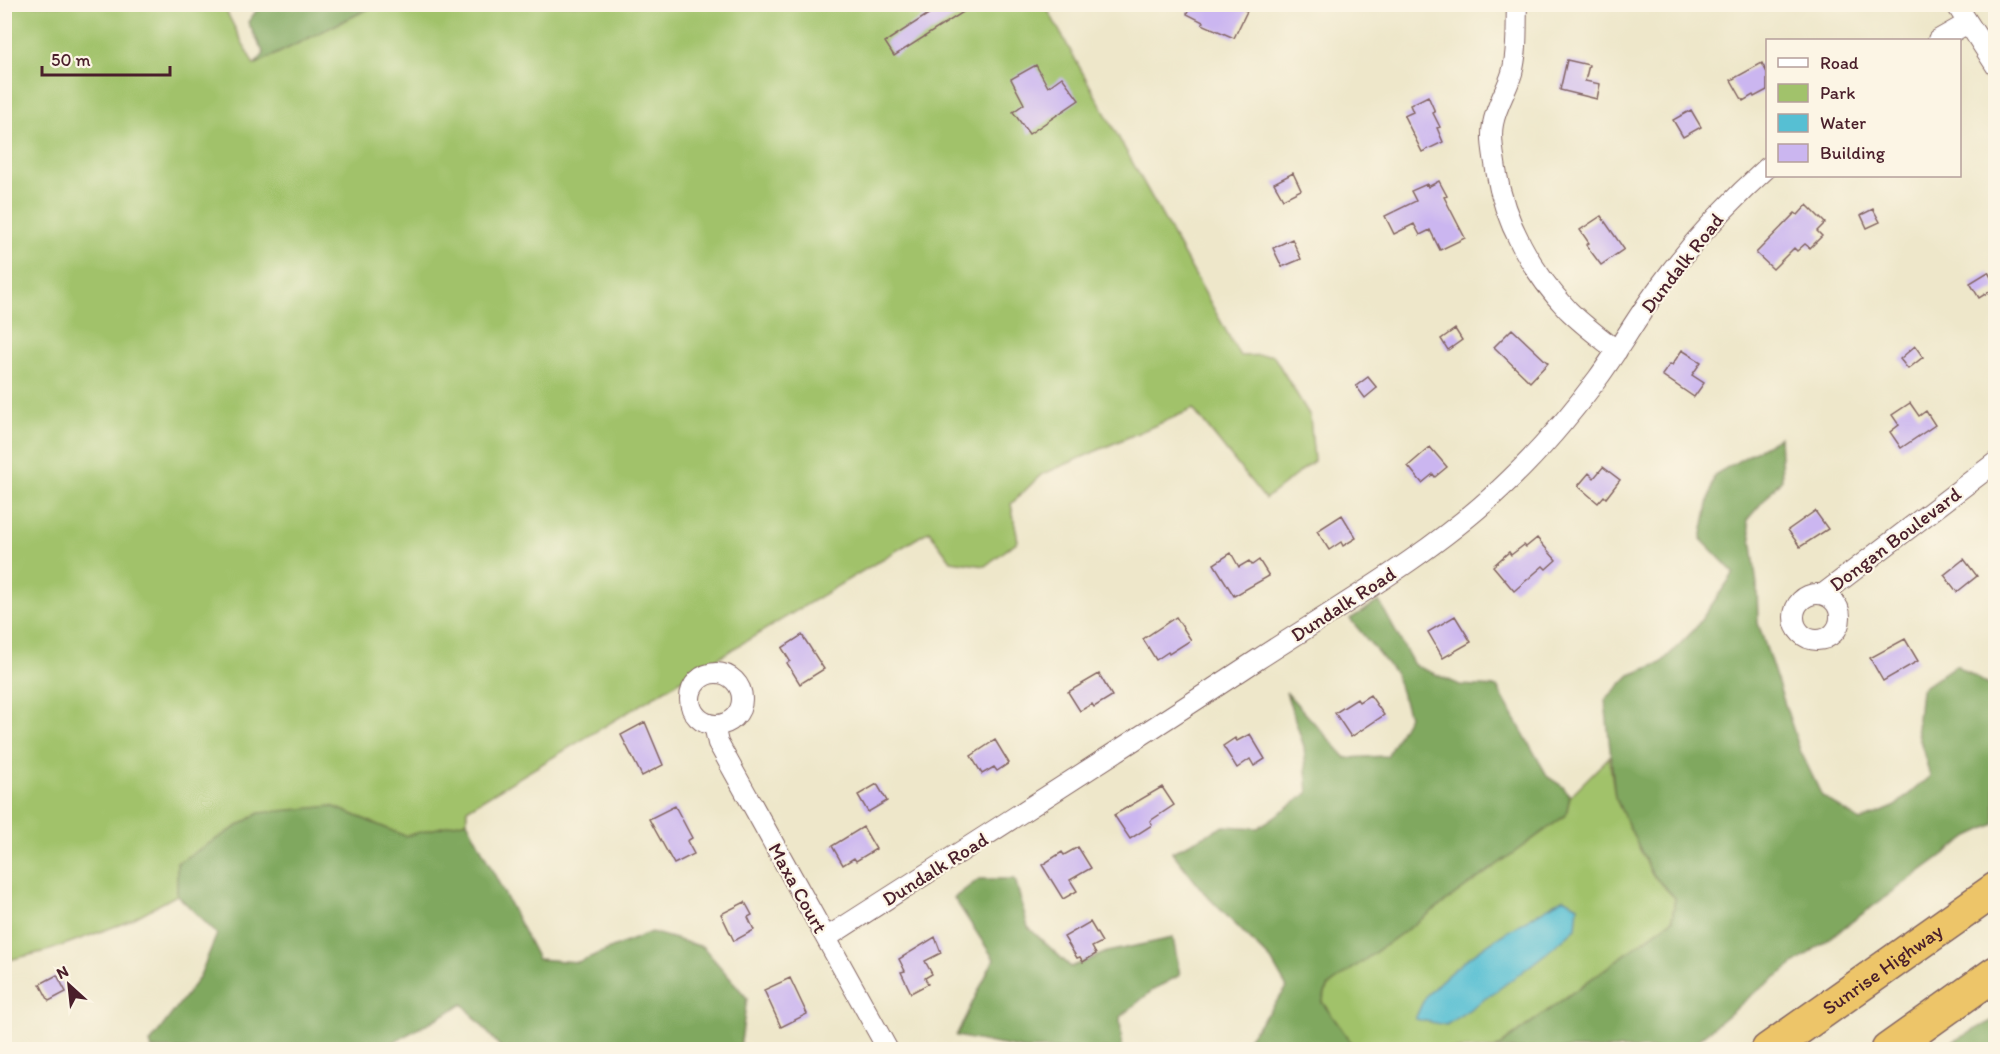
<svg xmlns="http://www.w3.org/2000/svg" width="2000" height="1054" font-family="Itim,sans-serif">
<rect width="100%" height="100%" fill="#fcf5e5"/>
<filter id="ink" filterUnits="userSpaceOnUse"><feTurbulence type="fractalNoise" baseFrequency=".0167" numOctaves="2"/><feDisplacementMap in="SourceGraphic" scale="12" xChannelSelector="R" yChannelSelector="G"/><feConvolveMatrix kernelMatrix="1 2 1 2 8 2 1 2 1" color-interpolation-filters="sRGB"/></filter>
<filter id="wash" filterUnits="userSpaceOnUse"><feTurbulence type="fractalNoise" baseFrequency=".008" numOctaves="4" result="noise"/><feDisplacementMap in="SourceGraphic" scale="24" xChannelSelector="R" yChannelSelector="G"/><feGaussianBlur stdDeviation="1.35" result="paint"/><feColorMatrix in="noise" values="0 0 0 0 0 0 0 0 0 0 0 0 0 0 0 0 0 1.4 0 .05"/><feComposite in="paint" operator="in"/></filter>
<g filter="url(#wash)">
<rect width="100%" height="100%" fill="#eee7ca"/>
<path fill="#a1c26b" stroke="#76704b" stroke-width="1.5" d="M4,5H223L254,65L376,5H1045L1240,356L1273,355L1310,416L1314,461L1265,499L1193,409L1041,475L1011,504L1018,541L985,566L951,561L929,531L467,809V821L405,836L332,806L177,863V895L127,922L50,950L5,961Z
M1609,757L1615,797L1652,874L1675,898L1672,920L1495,1049H1356L1322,1002L1327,987L1566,815L1570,796Z"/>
<path fill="#80a85f" stroke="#656445" stroke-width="1.5" d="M264,5V4L376,5L254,65L264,54L248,22L259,7Z
M1780,437L1782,479L1747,520L1751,536L1757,586L1758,623L1800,750L1822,796L1860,821L1894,807L1930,776L1917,729L1921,689L1956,665L1995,689V824L1969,836L1753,994L1687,1049H1495L1672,920L1675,898L1652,874L1615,797L1605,700L1630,675L1661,663L1694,630L1734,573L1701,539L1714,475Z
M1379,601L1414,665L1460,685L1497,687L1548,777L1562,786L1570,796L1566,815L1327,987L1322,1002L1356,1049H1240L1287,988L1271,960L1206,895L1172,852L1224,826L1258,828L1308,793L1304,747L1286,692L1346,758L1387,756L1409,716L1395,673L1350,619Z
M332,806L405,836L467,821L538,959L578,962L651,932L703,947L747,998L740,1049H502L463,1004L381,1049H152L150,1043L199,978L217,934L177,895V863L259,813Z
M979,879H1015L1028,927L1071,967L1107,952L1173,938L1180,975L1154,989L1120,1017L1122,1049H1023L956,1036L994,959L954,898Z
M1995,1019V1049H1939Z"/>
<path fill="#56bfd3" stroke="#506f7f" stroke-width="1.5" d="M1564,898L1578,906L1576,928C1535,964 1491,996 1446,1025L1415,1019C1419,1011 1422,1001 1428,994C1464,954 1518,925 1564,898Z"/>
<g id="blocks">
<path fill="#cbb6f0" d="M944,4H976L894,56L885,42Z
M1191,4H1232L1247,11L1234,38L1202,24L1203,22L1187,14Z
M1567,60L1589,65L1585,81L1600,84L1597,99L1560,90Z
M1762,63L1767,73V90L1754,97L1753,95L1743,101L1731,80Z
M1036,65L1048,87L1062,77L1079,100L1029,134L1013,112L1024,104L1011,79Z
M1428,96L1435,112L1433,113L1440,127L1437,128L1443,142L1422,152L1404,116L1413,112L1410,105Z
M1691,110L1701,127L1683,137L1673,120Z
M1293,173L1301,190L1283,199L1274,183Z
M1439,181L1447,196L1444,197L1465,238L1440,250L1430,230L1420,235L1414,224L1394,234L1385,216L1416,201L1411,191L1427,184L1428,187Z
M1807,205L1825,223L1817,231L1822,236L1810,248L1805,244L1797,251L1794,248L1773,269L1756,253L1795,213L1798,215Z
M1873,209L1880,222L1867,228L1861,215Z
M1601,216L1624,249L1601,265L1586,245L1589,243L1580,230Z
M1292,239L1301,259L1282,267L1273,248Z
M1988,272L1995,284V288L1979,298L1970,283Z
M1455,329L1462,340L1448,350L1441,339Z
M1512,329L1548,363L1530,382L1494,347Z
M1915,346L1923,357L1908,369L1900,359Z
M1682,350L1701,362L1692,375L1704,383L1694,397L1662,375L1670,364L1672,365Z
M1368,377L1377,388L1365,398L1356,386Z
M1910,403L1919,416L1926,411L1935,425L1901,448L1890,432L1899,425L1892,415Z
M1430,447L1447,467L1435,477L1433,474L1422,483L1408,466Z
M1603,467L1620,480L1606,498L1604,496L1598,503L1578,486L1589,473L1594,478Z
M1815,511L1828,529L1800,547L1788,530Z
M1342,515L1356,538L1343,546L1341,542L1329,550L1317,531Z
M1537,538L1556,560L1546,569L1543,566L1514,591L1493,566L1509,552L1511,555L1524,545L1526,547Z
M1231,553L1239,567L1249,561L1252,565L1259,560L1269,576L1234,596L1214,564Z
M1964,559L1977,576L1957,592L1944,575Z
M1455,616L1471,642L1443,658L1428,632Z
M1176,617L1191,640L1169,654L1168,652L1156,660L1143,639Z
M802,635L824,669L800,684L787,663L790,661L782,648Z
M1905,639L1918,661L1883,681L1870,658Z
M1099,674L1112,696L1094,707L1092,704L1080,711L1068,692Z
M1370,695L1384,715L1351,737L1335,713L1357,699L1359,702Z
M645,722L663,765L642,776L621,735Z
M1250,734L1265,759L1254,766L1250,759L1237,768L1223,746L1235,738L1237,741Z
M995,740L1009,763L997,771L994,767L982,774L971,756Z
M877,784L887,801L868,812L858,795Z
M1162,787L1174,805L1150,821L1152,825L1130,839L1114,815Z
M675,806L692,838L687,841L694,854L674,864L649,819Z
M863,827L876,849L856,861L854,858L843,865L832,846Z
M1078,847L1091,868L1070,880L1077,891L1063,899L1042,865L1062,852L1064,855Z
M745,902L752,915L748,917L754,930L734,941L721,914Z
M1090,922L1102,942L1092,947L1096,954L1083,962L1080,957L1077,958L1064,937Z
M935,937L941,953L925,961L932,974L925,978L928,984L911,993L901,972L905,971L899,959Z
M57,975L66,992L49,1001L40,984Z
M790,978L807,1014L781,1027L764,990Z"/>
</g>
</g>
<g filter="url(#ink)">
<use href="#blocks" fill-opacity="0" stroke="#836563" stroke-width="1.5"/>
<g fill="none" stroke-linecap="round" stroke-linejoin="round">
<defs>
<path id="street" d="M1517,4C1516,27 1518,51 1512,73C1507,90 1496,106 1493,124C1490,139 1494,155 1496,170C1504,222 1532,272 1568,310C1583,325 1601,338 1617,351
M1956,4L1996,66
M1938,40L1968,23
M1794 617a23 23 0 1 1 46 0a23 23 0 1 1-46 0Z
M1823,594L1996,462
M690 699a26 26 0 1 1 52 0a26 26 0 1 1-52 0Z
M714,725L718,743L888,1050
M826,938C970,846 1114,754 1257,660C1338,607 1430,555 1500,489C1536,456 1569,417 1598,378C1620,348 1638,315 1660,286C1692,242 1728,203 1768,167"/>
<g id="highway">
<path id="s1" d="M1768,1050L1996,889"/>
<path d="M1888,1050L1996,973"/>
</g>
</defs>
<use href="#street" stroke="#836563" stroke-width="22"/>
<use href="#highway" stroke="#836563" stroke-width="36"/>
<use href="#street" stroke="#fff" stroke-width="20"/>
<use href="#highway" stroke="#edc569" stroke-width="33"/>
</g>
</g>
<g text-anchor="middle" stroke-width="4.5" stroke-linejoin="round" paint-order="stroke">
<g font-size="20" fill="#4a1f2b" stroke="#fcf5e5">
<text transform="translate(1682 263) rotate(-52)" y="7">Dundalk Road</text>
<text transform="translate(1895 539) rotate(-37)" y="7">Dongan Boulevard</text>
<text transform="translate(1343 604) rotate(-33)" y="7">Dundalk Road</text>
<text transform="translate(935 869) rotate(-32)" y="7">Dundalk Road</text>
<text transform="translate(798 888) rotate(61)" y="7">Maxa Court</text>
<text dy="7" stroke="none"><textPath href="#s1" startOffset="140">Sunrise Highway</textPath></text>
</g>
</g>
<rect width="2000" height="1054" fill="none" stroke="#fcf5e5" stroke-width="24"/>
<rect x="1766" y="39" width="195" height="138" fill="#fcf5e5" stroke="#b59f9b" stroke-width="1.5"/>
<rect x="1778" y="58" width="30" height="9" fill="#ffffff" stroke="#b59f9b" stroke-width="1.5"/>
<text x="1820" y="69" font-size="18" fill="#4a1f2b">Road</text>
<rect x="1778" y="84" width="30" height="18" fill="#a1c26b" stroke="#b59f9b" stroke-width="1.5"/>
<text x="1820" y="99" font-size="18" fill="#4a1f2b">Park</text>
<rect x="1778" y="114" width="30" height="18" fill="#56bfd3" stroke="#b59f9b" stroke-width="1.5"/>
<text x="1820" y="129" font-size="18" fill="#4a1f2b">Water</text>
<rect x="1778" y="144" width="30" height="18" fill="#cbb6f0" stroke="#b59f9b" stroke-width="1.5"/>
<text x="1820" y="159" font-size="18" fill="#4a1f2b">Building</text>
<g transform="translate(69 985) rotate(333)" stroke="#fcf5e5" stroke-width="4.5" paint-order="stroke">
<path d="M0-4.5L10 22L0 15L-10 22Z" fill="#4a1f2b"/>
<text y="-9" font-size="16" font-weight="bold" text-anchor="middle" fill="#4a1f2b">N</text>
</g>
<path d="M42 66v9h128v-9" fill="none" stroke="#4a1f2b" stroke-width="3"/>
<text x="51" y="66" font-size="18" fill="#4a1f2b" stroke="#fcf5e5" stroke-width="4.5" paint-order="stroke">50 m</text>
</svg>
